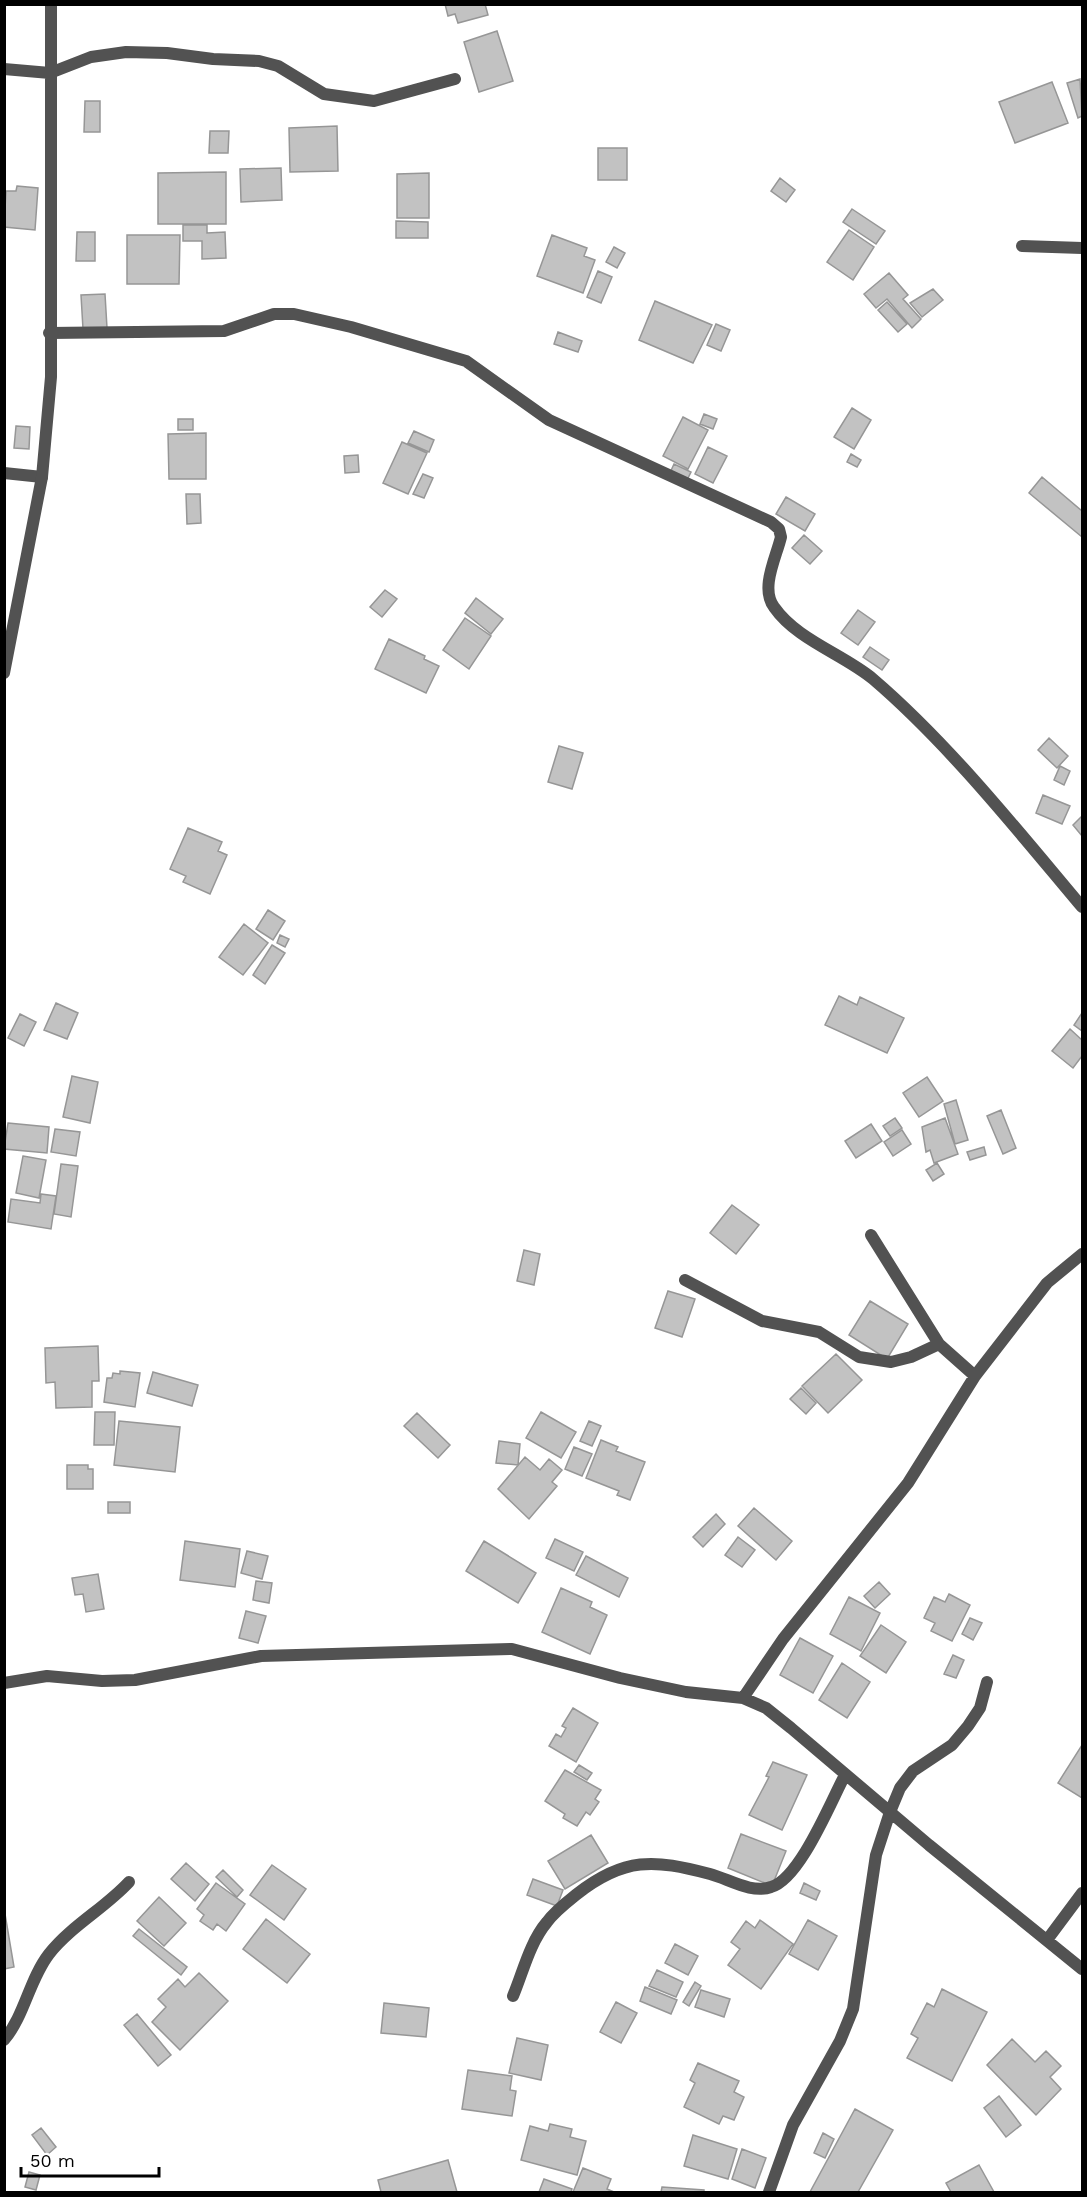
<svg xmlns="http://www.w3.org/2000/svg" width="1087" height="2197" font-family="'Work Sans',sans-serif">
<rect width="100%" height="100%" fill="#fff"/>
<path fill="#c2c2c2" stroke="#969696" stroke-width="1.5" d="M445,4H485L488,15L458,23L455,14L448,16Z
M497,31L513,81L479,92L464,42Z
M1080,79L1082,116L1078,118L1067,83Z
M1052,82L1068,123L1015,143L999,102Z
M85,101H100V132H84Z
M337,126L338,171L290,172L289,128Z
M210,131H229L228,153H209Z
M598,148H627V180H598Z
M281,168L282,200L241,202L240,169Z
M226,172V224H158V173Z
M429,173V218H397V174Z
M780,178L795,190L786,202L771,191Z
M17,186L38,188L35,230L4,227L6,191H16Z
M852,209L885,231L876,244L843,222Z
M396,221L428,222V238H396Z
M183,225H207V233L225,232L226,258L202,259V241H183Z
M849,230L874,247L853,280L827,262Z
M77,232H95V261H76Z
M127,235H180L179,284H127Z
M552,235L587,248L584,256L595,260L583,293L537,276Z
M614,247L625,253L617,268L606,262Z
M598,271L612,277L601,303L587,297Z
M889,273L908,295L903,299L921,319L912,328L887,299L876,308L864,294Z
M933,289L943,300L922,317L910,303Z
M105,294L107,328L83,329L81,295Z
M655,301L712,325L693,363L639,340Z
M887,302L907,324L898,332L878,310Z
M716,324L730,330L721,351L707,345Z
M558,332L582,341L578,352L554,344Z
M852,408L871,420L854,449L834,437Z
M704,414L717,419L713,429L700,424Z
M683,417L708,430L688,469L663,456Z
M178,419H193V430H178Z
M16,426L30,427L29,449L14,448Z
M414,431L434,440L429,452L408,443Z
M206,433V479H169L168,434Z
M402,442L427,453L408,494L383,483Z
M708,447L727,456L713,483L695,474Z
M851,454L861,460L857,467L847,462Z
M358,455L359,472L345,473L344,456Z
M674,464L691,472L686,482L669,475Z
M423,474L433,478L424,498L413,494Z
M1042,477L1082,511V537L1029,493Z
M186,494H200L201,523L187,524Z
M786,497L815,514L805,531L776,514Z
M804,535L822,551L810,564L792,548Z
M385,590L397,599L382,617L370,607Z
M476,598L503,619L491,634L465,613Z
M858,610L875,622L858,645L841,633Z
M465,618L491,636L469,669L443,650Z
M389,639L425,656L424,659L439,666L426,693L375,669Z
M870,647L889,660L882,670L863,657Z
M1049,738L1068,756L1057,768L1038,750Z
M559,746L583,753L572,789L548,782Z
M1060,766L1070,771L1064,785L1054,780Z
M1043,795L1070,806L1062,824L1036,813Z
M1082,816V836L1073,825Z
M188,828L222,842L218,851L227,855L210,894L183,882L186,876L170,869Z
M268,910L285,921L273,940L256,929Z
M244,924L268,943L243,975L219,957Z
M280,935L289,939L285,947L277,943Z
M272,945L285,953L265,984L253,975Z
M839,996L857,1005L860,997L904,1018L887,1053L825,1025Z
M56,1003L78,1013L67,1039L44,1030Z
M1082,1013V1031L1074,1025Z
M20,1014L36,1022L24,1046L8,1038Z
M1070,1029L1082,1040V1056L1073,1068L1052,1051Z
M72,1076L98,1082L90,1123L63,1117Z
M927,1077L943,1101L919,1117L903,1093Z
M956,1100L968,1140L955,1144L944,1104Z
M1001,1110L1016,1148L1003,1154L987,1116Z
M895,1118L902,1128L890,1136L883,1126Z
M945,1118L958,1154L934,1163L930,1150L926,1152L922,1127Z
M8,1123L49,1127L47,1153L4,1149Z
M871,1124L882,1141L856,1158L845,1141Z
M55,1129L80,1132L76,1156L51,1152Z
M902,1130L911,1144L893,1156L884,1142Z
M984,1147L986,1155L970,1160L967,1152Z
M23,1156L46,1160L39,1198L16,1193Z
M937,1163L944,1174L933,1181L926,1170Z
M61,1164L78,1166L71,1217L54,1214Z
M41,1194L56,1196L51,1229L8,1222L11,1199L40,1203Z
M732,1205L759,1225L736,1254L710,1233Z
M524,1250L540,1254L534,1285L517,1281Z
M668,1291L695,1299L682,1337L655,1328Z
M870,1301L908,1324L887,1359L849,1335Z
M98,1346L99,1381H92V1407L56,1408L55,1382L46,1383L45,1348Z
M836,1354L862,1380L828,1413L802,1386Z
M120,1371L140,1373L135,1407L104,1402L107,1378H112L113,1373L120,1374Z
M153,1372L198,1385L192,1406L147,1393Z
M801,1388L816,1403L806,1414L790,1399Z
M95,1412H115L114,1445H94Z
M541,1412L576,1432L561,1458L526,1438Z
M417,1413L450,1445L438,1458L404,1426Z
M119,1421L180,1427L175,1472L114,1465Z
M589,1421L601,1426L592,1446L580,1441Z
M601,1440L618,1447L616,1451L645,1462L630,1500L617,1495L619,1491L586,1478Z
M499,1441L520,1444L518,1465L496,1463Z
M574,1447L592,1454L582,1476L565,1469Z
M525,1457L540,1470L549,1459L562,1470L552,1482L557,1486L529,1519L498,1489Z
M67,1465H88V1469H93V1489H67Z
M108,1502H130V1513H108Z
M754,1508L792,1541L776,1560L738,1526Z
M716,1514L725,1524L703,1547L693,1537Z
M738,1537L755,1550L742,1567L725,1555Z
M555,1539L583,1552L574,1571L546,1558Z
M185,1541L240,1549L235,1587L180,1580Z
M484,1541L536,1573L518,1603L466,1571Z
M247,1551L268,1556L262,1579L241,1573Z
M586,1556L628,1578L619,1597L576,1575Z
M98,1574L104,1609L86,1612L83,1594L75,1595L72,1578Z
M256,1581L272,1583L269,1603L253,1600Z
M879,1582L890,1594L875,1608L864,1596Z
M561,1588L592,1602L590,1607L607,1615L590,1654L542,1632Z
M949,1594L970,1605L952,1641L931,1631L935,1623L924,1618L934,1597L945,1602Z
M849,1597L880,1613L861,1651L830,1634Z
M246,1611L266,1616L258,1643L239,1638Z
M970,1618L982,1623L973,1640L962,1634Z
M881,1625L906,1642L886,1673L860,1656Z
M800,1638L833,1656L813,1693L780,1675Z
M953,1655L964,1660L956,1678L944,1674Z
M842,1663L870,1682L847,1718L819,1700Z
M573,1708L598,1723L576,1762L549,1746L556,1734L561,1737L566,1728L562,1726Z
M1082,1745V1798L1058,1783Z
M773,1762L807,1775L782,1830L749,1815L769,1777L766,1776Z
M579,1765L592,1773L587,1780L574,1772Z
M565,1770L601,1790L595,1799L599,1802L590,1815L586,1812L577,1826L563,1818L565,1814L545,1801Z
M741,1834L786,1851L772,1886L728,1868Z
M591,1835L608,1863L565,1889L548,1861Z
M186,1863L209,1884L195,1901L171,1879Z
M272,1865L306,1889L284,1920L250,1895Z
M223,1870L243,1890L237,1897L216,1877Z
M533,1879L563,1890L557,1906L527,1895Z
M216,1883L245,1904L226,1931L217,1924L213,1930L200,1921L204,1915L197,1909Z
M804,1883L820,1891L816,1900L800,1893Z
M159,1897L186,1923L164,1946L137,1921Z
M5,1914L14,1967L4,1969V1914Z
M266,1919L310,1954L287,1983L243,1949Z
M760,1920L793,1944L761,1989L728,1965L740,1949L731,1942L746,1921L755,1928Z
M808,1920L837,1936L818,1970L789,1954Z
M139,1929L187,1967L181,1975L133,1936Z
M675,1944L698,1956L688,1975L665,1963Z
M657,1970L683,1982L676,1997L649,1986Z
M199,1973L228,2001L180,2050L152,2022L166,2007L158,1999L178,1979L185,1987Z
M695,1982L701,1986L689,2006L683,2002Z
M645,1987L677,2000L671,2014L640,2001Z
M942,1989L987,2012L952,2081L907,2058L918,2038L911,2034L927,2003L934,2007Z
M701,1990L730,1999L724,2017L695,2007Z
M616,2002L637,2013L621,2043L600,2032Z
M384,2003L429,2008L426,2037L381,2033Z
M137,2014L171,2055L158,2066L124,2025Z
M517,2038L548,2045L541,2080L509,2073Z
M1012,2039L1035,2062L1046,2051L1061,2066L1050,2077L1061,2089L1036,2115L987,2065Z
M698,2063L739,2081L734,2092L744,2097L734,2120L723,2116L719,2124L684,2107L695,2083L690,2080Z
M468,2070L512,2076L510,2090L516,2091L512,2116L462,2109Z
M999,2096L1021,2125L1006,2137L984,2108Z
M855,2109L893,2130L858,2192H810Z
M550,2124L572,2129L570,2137L586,2141L577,2175L521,2160L530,2126L548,2131Z
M41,2128L56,2147L47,2155L32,2135Z
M823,2133L834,2139L825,2158L814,2153Z
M693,2135L737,2149L728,2179L684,2166Z
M742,2149L766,2158L755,2188L732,2179Z
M448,2160L457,2192H381L378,2180Z
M979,2165L994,2192H951L946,2183Z
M583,2168L611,2179L607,2189L614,2192H573Z
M29,2172L40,2175L36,2190L25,2187Z
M544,2179L572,2189L571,2192H539Z
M662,2187L704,2190V2192H661Z"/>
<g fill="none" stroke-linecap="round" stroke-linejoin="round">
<path stroke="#525252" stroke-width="12" d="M50,73L91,57L126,52L167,53L213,59L259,61L278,66L324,94L374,101L455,79
M1022,246L1082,248
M49,333L224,331L274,314H294L351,327L466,361L549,420L771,522L779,529L781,537C776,558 760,588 774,607C797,640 843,654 873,679C949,744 1018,831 1082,907
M4,473L42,477
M871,1235L939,1344L975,1376
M685,1280L762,1321L819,1332L859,1357L891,1362L911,1357L939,1344
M4,1683L47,1676L102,1681L135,1680L261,1656L512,1649L620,1678L686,1692L743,1698L766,1708L791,1728L929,1845L1082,1969
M743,1698L783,1639L908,1483L975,1376L1047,1283L1082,1254
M1047,1940L1082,1893
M513,1996C523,1972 530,1942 547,1922C555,1911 567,1902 577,1894C624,1857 654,1859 710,1874C729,1879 751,1894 771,1887C800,1879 831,1801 845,1775
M4,2040C25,2015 29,1980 49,1954C71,1926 105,1908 129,1882
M769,2192L793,2125L840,2041L853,2009L876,1855L890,1812L900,1788L913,1771L952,1745L968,1726L980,1708L987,1682"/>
<path stroke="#525252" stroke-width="12" d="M4,69L50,73
M4,673L42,477L51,377V4"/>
</g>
<rect width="1087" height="2197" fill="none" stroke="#000000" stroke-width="12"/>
<path d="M21 2167v9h138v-9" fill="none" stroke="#000000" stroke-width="3"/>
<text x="30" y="2167" font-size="18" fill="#000000" stroke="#ffffff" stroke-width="4.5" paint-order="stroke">50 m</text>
</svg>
